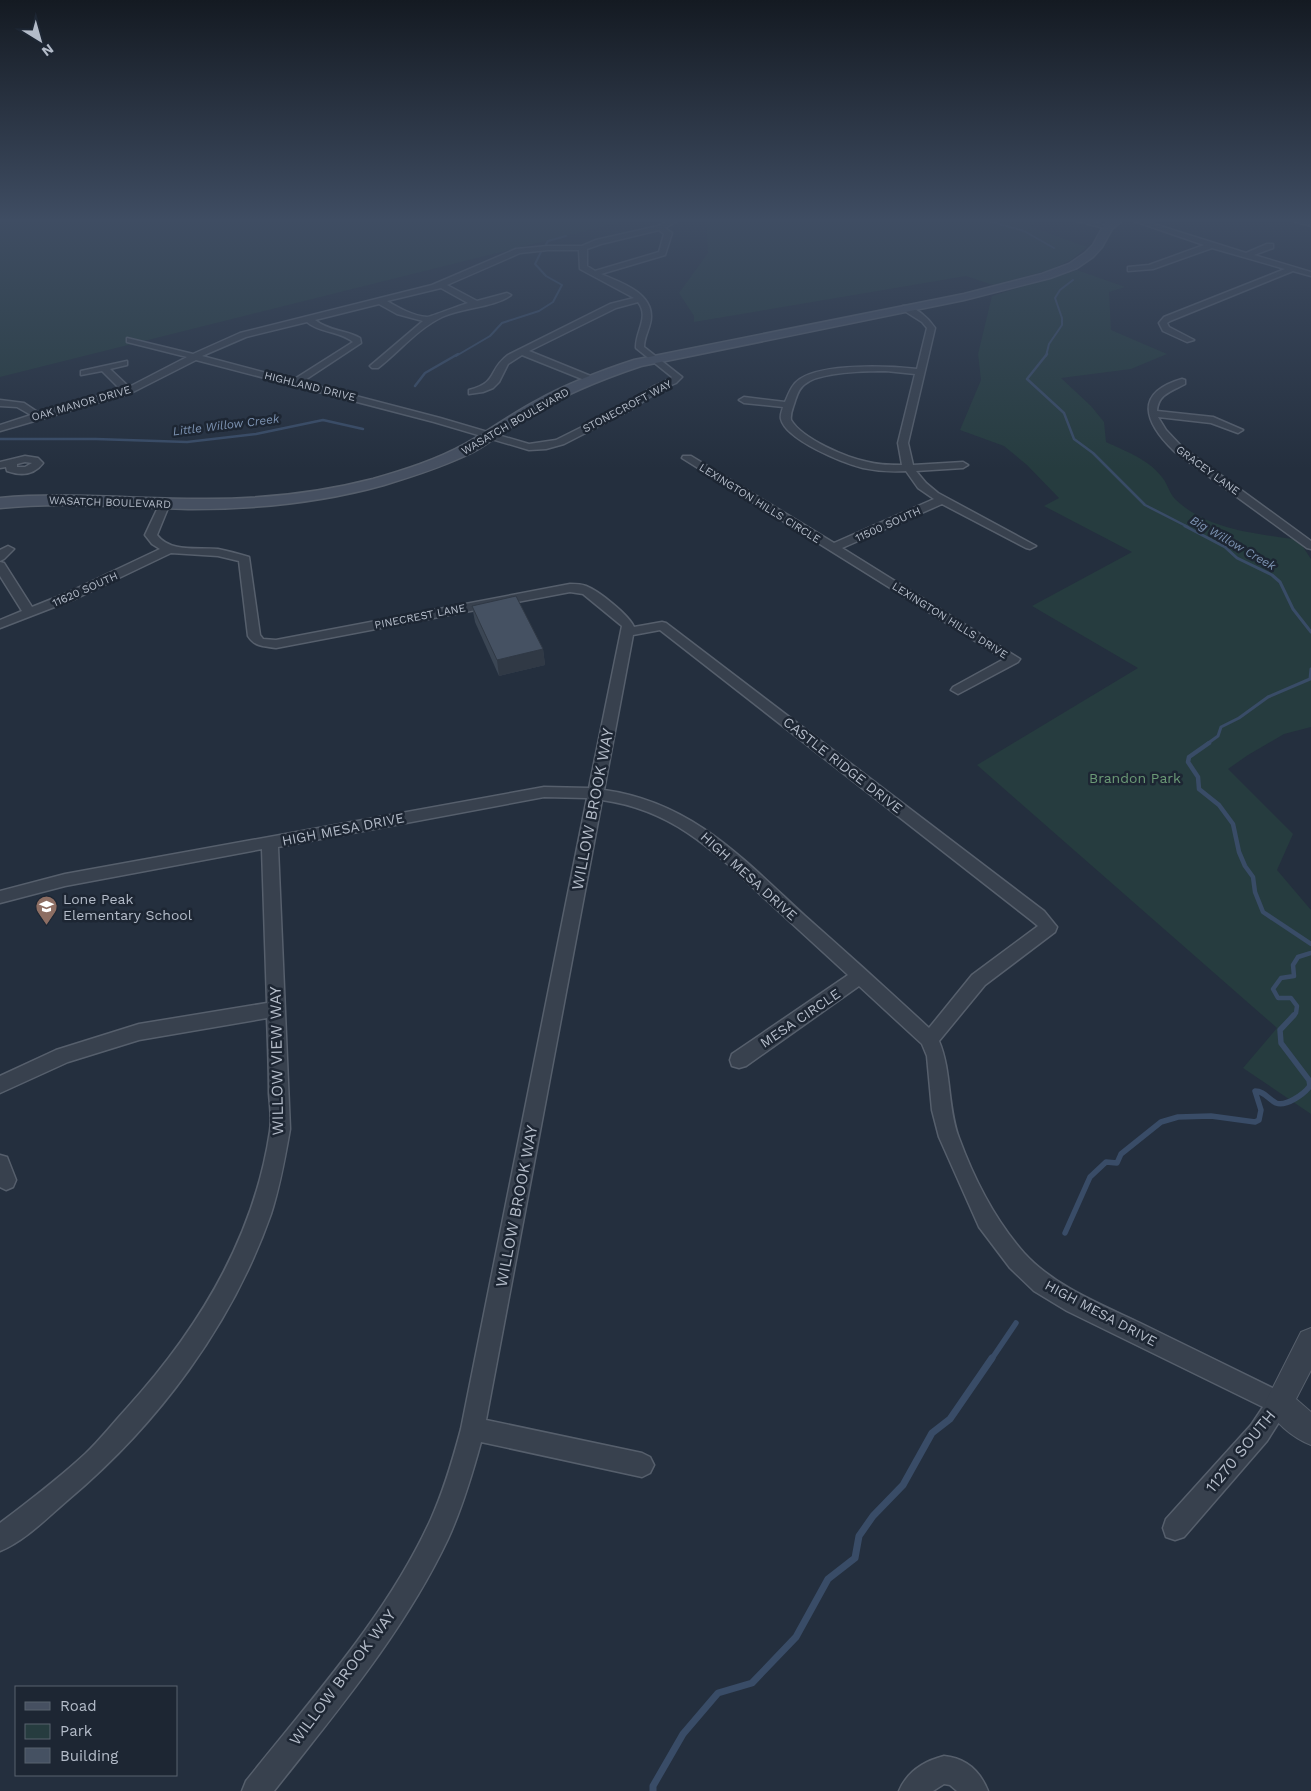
<svg xmlns="http://www.w3.org/2000/svg" width="1311" height="1791" font-family="'Work Sans',sans-serif">
<rect width="100%" height="100%" fill="#242f3e"/>
<path fill="#263c3f" d="M19,219H633L0,377V222Z
M706,219H1027L1038,222L1028,226L1087,247L1071,260L1050,270L993,285L966,276L694,322V316L679,293L708,253Z
M1077,270L1125,287L1109,292L1111,330L1167,354L1131,369L1061,378L1091,406L1104,422L1106,442C1125,451 1148,459 1161,476C1167,482 1169,493 1175,499C1206,529 1252,533 1293,539L1301,544L1311,559V727L1284,734L1248,755L1228,769L1293,834L1277,870L1311,910V1114L1243,1068L1277,1028L977,765L1138,668L1032,606L1132,552L1044,506L1059,498L1027,465L1004,446L960,430L981,380L978,354L992,296Z"/>
<g fill="none" stroke-linecap="round" stroke-linejoin="round">
<path stroke="#394c67" stroke-width="2" d="M981,219L1024,231L1054,248
M545,246L548,241L566,236
M456,356L490,336L502,323L539,311L553,302L562,285L546,276L535,264L542,250
M1046,356L1049,344L1062,325V318L1055,298L1060,290L1073,280"/>
<path stroke="#394c67" stroke-width="2.5" d="M1047,354L1027,379L1064,413L1074,439L1093,453L1145,505L1188,527
M415,386L425,373L458,354
M0,439H96L187,442L256,434L323,420L363,429"/>
<path stroke="#394c67" stroke-width="3" d="M1185,526L1225,547L1237,558L1272,575L1280,582L1293,609L1311,632
M1207,744L1218,736L1221,727L1239,718L1268,697L1310,679L1311,669"/>
<path stroke="#394c67" stroke-width="4.5" d="M1209,743L1189,757L1188,762L1198,777L1199,789L1219,805L1233,824L1239,852L1245,866L1253,877L1255,892L1263,912L1311,944
M1293,1016L1296,1013L1297,1006L1291,998H1278L1273,989L1281,978L1294,976L1293,965L1298,957L1311,953"/>
<path stroke="#394c67" stroke-width="5.5" d="M1065,1233L1090,1177L1106,1162L1117,1163L1121,1154L1161,1122L1178,1117L1211,1116L1255,1122L1259,1120L1261,1110L1255,1091C1264,1091 1268,1099 1276,1103C1286,1107 1304,1094 1310,1086L1309,1080L1281,1043L1280,1030L1294,1015
M991,1360L1016,1323"/>
<path stroke="#394c67" stroke-width="7" d="M653,1791V1786L683,1734L718,1693L752,1683L796,1637L828,1579L855,1558L859,1536L873,1516L903,1485L932,1433L950,1419L992,1358"/>
<defs>
<path id="minor" d="M672,219L679,220L665,228L672,233L665,255L601,274C619,282 652,292 651,317C651,327 644,336 644,347L682,377L676,383L660,390L632,409L564,444L546,449L529,450L434,422L196,360L131,393L0,431V425L31,415L17,407L0,406V400L24,403L39,413L121,390L102,371L81,375V371L127,361V365L110,369L129,387L187,357L127,342V338L193,354L240,333L432,285L516,249L548,246H582L596,240L658,226ZM659,230L664,234L659,252L595,271L587,266V249L601,244ZM548,250H579L580,269L634,298L610,304L508,355C487,371 499,382 469,390V394L483,392L493,388L499,382L508,364L522,355L587,381H593V377L529,351L616,308L638,302C650,317 635,332 636,348L672,377L670,379L654,386L626,405L556,440L529,444L440,418L302,382L361,343L360,338C346,330 328,331 315,320L379,304L397,314L423,321L370,366L372,368H378C400,351 417,329 442,317C461,308 496,307 511,295L507,293L477,301L447,285L520,253ZM441,288L468,303C461,305 430,317 427,317C413,316 399,308 387,301ZM307,322C320,333 340,331 353,342L293,380L202,356L246,337Z
M1070,219H1081L1112,227L1108,229Z
M1128,219H1138L1246,253L1267,244H1273V248L1254,255L1311,272V276L1293,271L1170,321L1167,323L1169,327L1194,340L1187,342L1163,331L1159,323L1164,317L1285,269L1212,248L1153,269L1128,271V267L1149,265L1204,245Z
M903,306C915,305 929,319 935,328L908,443L913,465L963,462L968,465L963,468L916,471L926,483L938,493L1036,546L1030,549L1026,548L942,504L842,548L1020,659L1018,662L958,694L951,690L953,687L1004,659L682,458L683,456H691L834,543L934,499L918,488L906,471C891,472 877,471 863,468C843,463 786,440 781,419C780,415 782,411 783,407L744,403L739,400L744,397L785,402C789,393 792,384 800,379C824,363 888,366 917,369L927,328L922,322L903,310ZM886,371L915,374L898,443L902,465C891,465 879,465 868,462C847,458 802,439 791,420C790,413 793,408 795,401C797,395 799,388 805,384C819,372 867,371 886,371Z
M1182,379L1185,380V384C1172,391 1158,394 1157,411L1213,417L1243,430L1238,433L1211,423L1158,417L1166,430L1182,447L1311,541V549L1307,548L1174,451C1145,423 1133,393 1182,379Z
M25,456L38,458L43,463C34,475 21,476 7,471L6,467L0,468V462ZM25,462L32,463L25,467H17V464Z
M165,500L170,503L157,535C171,553 197,547 218,549C228,551 239,554 249,557L260,635L263,639L276,640L570,584C576,584 581,584 586,586C599,591 629,615 634,627L662,622L666,623L1044,911L1057,927L1055,932L985,985L939,1041C952,1072 947,1106 959,1138C974,1179 995,1220 1024,1253C1054,1286 1100,1304 1140,1323C1189,1347 1238,1371 1287,1395L1291,1403L1267,1441L1184,1537L1175,1540L1166,1537L1163,1528L1166,1519L1251,1425L1263,1407L1067,1311L1034,1291L1010,1268L979,1227L939,1137L932,1110L927,1056L922,1044L859,986L746,1066L739,1068L732,1066L730,1060L732,1054L848,975C820,949 791,923 763,897C713,850 673,810 602,800L486,1420L642,1453L650,1457L654,1465L650,1473L642,1477L481,1442C472,1475 462,1508 448,1539C404,1632 337,1711 274,1791H242L246,1781C312,1698 387,1616 431,1519C444,1490 453,1459 461,1429L587,798L544,797L278,847L290,1129C285,1158 280,1186 271,1214C232,1325 158,1424 69,1499C48,1517 25,1541 0,1551V1523C29,1501 58,1479 85,1454C100,1440 112,1424 126,1409C198,1330 254,1239 270,1131C272,1119 270,1106 269,1094C269,1068 268,1043 267,1018L139,1040L68,1062L0,1093V1076L56,1050L139,1024L267,1003L262,849L65,886L0,903V891L65,874L544,787L589,788L622,626L583,594L570,592L276,648C263,646 255,647 248,636L239,561L218,556L171,553L75,599L0,628V620L22,611L0,576V562L4,563L32,607L67,593L160,549L152,544L145,535L160,503ZM660,630L1032,921L1038,926L972,975L929,1028C888,990 847,953 805,916C743,859 692,802 604,790L633,635Z
M8,546L14,549L4,559L0,561V550Z
M0,1155L7,1157L16,1180L13,1187L6,1190L0,1187Z
M944,1756C966,1758 980,1771 988,1791H957L950,1785L944,1784L933,1791H899C907,1772 924,1761 944,1756Z"/>
<path id="tertiary" d="M1311,1328V1370L1296,1399L1311,1412V1445C1293,1438 1272,1421 1265,1403L1301,1332Z"/>
<path id="secondary" d="M1113,219H1124L1112,229L1102,247L1093,257L1077,268L1050,278L964,300L641,366C602,379 565,394 530,415C510,426 493,441 473,452C445,466 414,476 384,485C323,502 257,509 193,509C128,508 65,501 0,508V498C65,492 128,499 193,499C253,500 315,494 373,479C404,470 436,460 465,444C489,431 511,414 536,401C567,384 600,371 634,360L964,294L1042,274L1069,264L1085,253L1093,245L1104,225Z
M1291,219L1311,220V226L1293,221Z"/>
</defs>
<use href="#minor" stroke="#565f6c" stroke-width="3"/>
<use href="#tertiary" stroke="#565f6c" stroke-width="2"/>
<use href="#secondary" stroke="#565f6c" stroke-width="3"/>
<use href="#minor" fill="#38414e" fill-rule="evenodd"/>
<use href="#tertiary" fill="#38414e" fill-rule="evenodd"/>
<use href="#secondary" fill="#465061" fill-rule="evenodd"/>
</g>
<path fill="#3b4654" d="M472,606L543,649L545,665L499,676L475,622Z"/>
<path fill="#303945" d="M543,649L545,665L499,676L497,660Z"/>
<path fill="#455162" stroke="#303945" d="M516,596L543,649L497,660L472,606Z"/>
<linearGradient id="sky" x2="0" y2="1"><stop stop-color="#141a22"/><stop offset="0.47" stop-color="#3f4d63"/><stop offset="1" stop-color="#3f4d63" stop-opacity="0"/></linearGradient>
<rect width="1311" height="469" fill="url(#sky)"/>
<defs>
<symbol id="school-pin" viewBox="-11 -11 22 30"><path d="M0 17L-7.5 6A9.5 9.5 0 1 1 7.5 6Z" fill="#8d6e63" stroke="#1d2633"/><path d="M0-5L7-2L0 1L-7-2ZM-4 1L0 2.5L4 1V4Q0 6-4 4Z" fill="#fff"/></symbol>
</defs>
<g fill-rule="evenodd">
<use href="#school-pin" x="34" y="894" width="25" height="34"/>
</g>
<g text-anchor="middle" stroke-width="5" stroke-linejoin="round" paint-order="stroke">
<g font-size="11" fill="#b4bcc9" stroke="#1d2633">
<text transform="translate(310 386) rotate(14)" y="4">HIGHLAND DRIVE</text>
<text transform="translate(81 403) rotate(-16)" y="4">OAK MANOR DRIVE</text>
<text transform="translate(627 406) rotate(-28)" y="4">STONECROFT WAY</text>
<text transform="translate(515 421) rotate(-30)" y="4">WASATCH BOULEVARD</text>
<text transform="translate(1208 470) rotate(36)" y="4">GRACEY LANE</text>
<text transform="translate(110 502) rotate(2)" y="4">WASATCH BOULEVARD</text>
<text transform="translate(760 503) rotate(32)" y="4">LEXINGTON HILLS CIRCLE</text>
<text transform="translate(888 524) rotate(-24)" y="4">11500 SOUTH</text>
<text transform="translate(85 589) rotate(-24)" y="4">11620 SOUTH</text>
<text transform="translate(420 616) rotate(-11)" y="4">PINECREST LANE</text>
<text transform="translate(950 620) rotate(32)" y="4">LEXINGTON HILLS DRIVE</text>
</g>
<g font-size="12" font-style="italic" fill="#7c92b1" stroke="#1d2633">
<text transform="translate(226 425) rotate(-7)" y="4">Little Willow Creek</text>
<text transform="translate(1233 543) rotate(30)" y="4">Big Willow Creek</text>
</g>
<g font-size="14" fill="#b4bcc9" stroke="#1d2633">
<text transform="translate(843 765) rotate(38)" y="5">CASTLE RIDGE DRIVE</text>
<text transform="translate(343 829) rotate(-11)" y="5">HIGH MESA DRIVE</text>
<text transform="translate(749 876) rotate(42)" y="5">HIGH MESA DRIVE</text>
<text transform="translate(800 1018) rotate(-34)" y="5">MESA CIRCLE</text>
<text transform="translate(1101 1313) rotate(28)" y="5">HIGH MESA DRIVE</text>
</g>
<g font-size="14" fill="#6b9a76" stroke="#1d2633">
<text x="1135" y="783">Brandon Park</text>
</g>
<g font-size="14" fill="#b4bcc9" stroke="#1d2633" text-anchor="start">
<text x="63" y="904">Lone Peak<tspan x="63" dy="16">Elementary School</tspan></text>
</g>
<g font-size="16" fill="#b4bcc9" stroke="#1d2633">
<text transform="translate(592 809) rotate(-79)" y="6">WILLOW BROOK WAY</text>
<text transform="translate(276 1061) rotate(-91)" y="6">WILLOW VIEW WAY</text>
<text transform="translate(516 1206) rotate(-79)" y="6">WILLOW BROOK WAY</text>
<text transform="translate(1240 1451) rotate(-51)" y="6">11270 SOUTH</text>
<text transform="translate(342 1677) rotate(-53)" y="6">WILLOW BROOK WAY</text>
</g>
</g>
<rect x="15" y="1686" width="162" height="90" fill="#1d2633" stroke="#59626f"/>
<rect x="25" y="1702" width="25" height="8" fill="#465061" stroke="#59626f"/>
<text x="60" y="1711" font-size="15" fill="#b4bcc9">Road</text>
<rect x="25" y="1724" width="25" height="15" fill="#263c3f" stroke="#59626f"/>
<text x="60" y="1736" font-size="15" fill="#b4bcc9">Park</text>
<rect x="25" y="1748" width="25" height="15" fill="#455162" stroke="#59626f"/>
<text x="60" y="1761" font-size="15" fill="#b4bcc9">Building</text>
<g transform="translate(40 40) rotate(143)" stroke="#1d2633" stroke-width="4" paint-order="stroke">
<path d="M0-4L9 19L0 12L-9 19Z" fill="#b4bcc9"/>
<text y="-8" font-size="14" font-weight="bold" text-anchor="middle" fill="#b4bcc9">N</text>
</g>
</svg>
